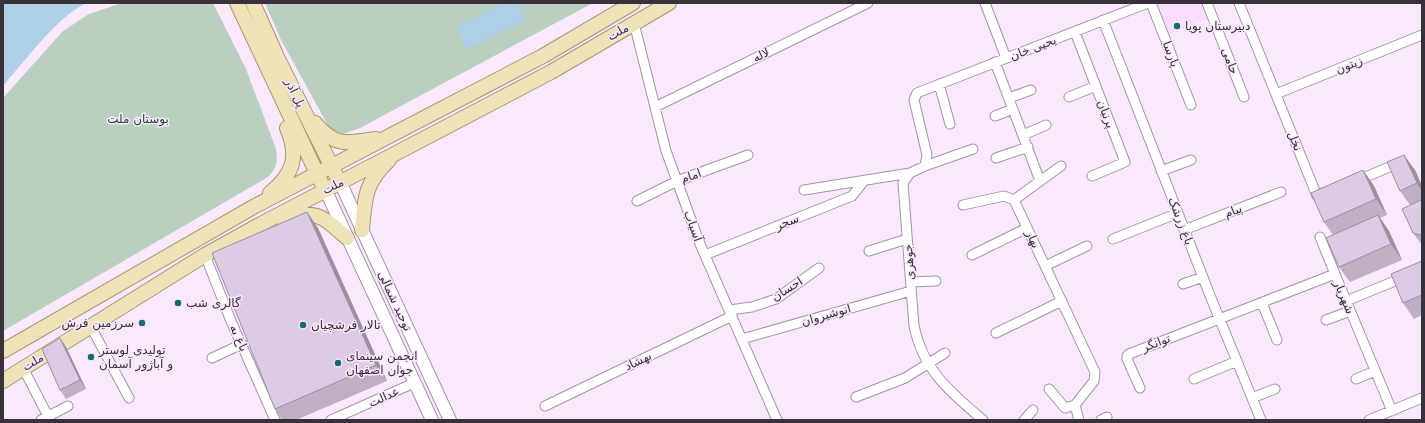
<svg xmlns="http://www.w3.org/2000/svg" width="1425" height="423" font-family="'DejaVu Sans',Cairo,sans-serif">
<rect width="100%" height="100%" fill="#fae8fd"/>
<path fill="#f8ddfd" d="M1203,3L1209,18L1168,34L1156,4Z"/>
<path fill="#b9d0c1" d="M122,3H213L246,69L276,149C278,161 277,168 268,177L3,331V98L63,31L89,14Z
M265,3H593L360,128L343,134L331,131L281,40Z"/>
<path fill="#afd0e6" d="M3,3H86C56,18 25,61 3,86Z
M504,3H518L526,20L467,49L456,26Z"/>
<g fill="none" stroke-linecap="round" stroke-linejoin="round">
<defs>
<path id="street" d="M985,3L1006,58
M1151,3L1191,105
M1207,3L1244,97
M1239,3L1317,196L1323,193
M1103,20L1211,298L1261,420
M634,23L666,151L700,244L777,420
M1075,32L1125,162L1092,176
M995,62L1040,181L1014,200L1095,372L1094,381L1075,405L1079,420
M939,84L950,124
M1276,94L1422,35
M1069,97L1096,86
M1009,98L1031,90
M655,107L868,3
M995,116L1013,109
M1023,135L1046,125
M996,158L1028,147
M925,166L973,149
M1161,171L1191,160
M1040,181L1061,166
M1356,181L1399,163
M804,190L910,173
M637,201L677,181L748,155
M963,205L1004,196L1014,200
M1184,230L1281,192
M1320,237L1335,274
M1113,239L1178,213
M869,251L907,239
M205,255L231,321L275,420
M705,255L852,196L864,181
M972,255L1027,228
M1045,266L1087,246
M911,282L936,281
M1183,284L1203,277
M1346,301L1422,270
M1262,303L1277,340
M729,310L752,307L776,299L819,268
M1326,320L1350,311
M91,327L129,398
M996,333L1062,301
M742,339L911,291
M212,358L242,344
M23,368L50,420
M1194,379L1237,361
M1356,379L1375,371
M1140,388L1127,359V356L1129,354L1335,274L1392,411
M1049,389L1065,408L1075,405
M856,397L905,378L945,353
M1252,398L1275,389
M545,406L732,316
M41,420L68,406
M331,420L414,383
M983,420C950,392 923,370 914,326L903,183L910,173L925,166L927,155L914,100L917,93L1148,3
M1024,420L1033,410
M1101,420L1107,417
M1369,420L1422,398"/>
<path id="secondary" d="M340,182L450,420
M325,189L432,420"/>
<path id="primary" d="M237,3L321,182
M253,3L278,59L336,175
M315,123C336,148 347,143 376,139
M270,193C294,174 299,156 287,128
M282,218C318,210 321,215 347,238
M362,230C365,198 364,184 389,160
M3,351L255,206L543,56L633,3
M3,381L205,255L261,224L551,72L669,3"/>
</defs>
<use href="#street" stroke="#a692aa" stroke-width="11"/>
<use href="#secondary" stroke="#a692aa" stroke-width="14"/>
<use href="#primary" stroke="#a6976f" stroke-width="16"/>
<use href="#street" stroke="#fff" stroke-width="9"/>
<use href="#secondary" stroke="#fff" stroke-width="12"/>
<use href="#primary" stroke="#eee2b9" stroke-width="14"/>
</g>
<path fill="#beafc5" d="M1363,170L1374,186L1387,215L1380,218L1389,231L1402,260L1350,282L1339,267L1333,235L1324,222Z
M1415,170L1422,186V245L1413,233L1410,205L1400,191Z
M318,228L387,381L296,420H282L275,409Z
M1422,261V315L1414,319L1403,303Z
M60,338L66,347L86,389L66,399L60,390Z"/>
<path fill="#9b8ea0" d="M1404,155L1415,170L1422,186V191L1417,183Z
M1363,170L1374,186L1387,215L1376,199Z
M307,212L318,228L387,381L376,365Z
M1378,215L1389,231L1402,260L1391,244Z
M60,338L66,347L86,389L80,380Z"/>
<path fill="#ddcbe5" stroke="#9b8ea0" d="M1404,155L1417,183L1400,191L1387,162Z
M1363,170L1376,199L1324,222L1311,193Z
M1421,200L1422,202V234L1420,235L1413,233L1402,209Z
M307,212L376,365L275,409L212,253Z
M1378,215L1391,244L1339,267L1326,238Z
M1422,261V295L1403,303L1391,274Z
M60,338L80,380L60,390L42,349Z"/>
<g fill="#1d6673" stroke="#fae8fd" stroke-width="1.5">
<circle cx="1177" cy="26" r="4"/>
<circle cx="178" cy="303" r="4"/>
<circle cx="142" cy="323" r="4"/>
<circle cx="303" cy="325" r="4"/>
<circle cx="91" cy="357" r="4"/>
<circle cx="338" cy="363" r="4"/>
</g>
<g text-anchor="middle" stroke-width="3" stroke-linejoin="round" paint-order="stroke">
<g font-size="12" fill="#38303a" stroke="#fae8fd" text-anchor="start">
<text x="1185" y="30">دبیرستان پویا</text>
<text x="186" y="307">گالری شب</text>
<text x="134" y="327" text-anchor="end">سرزمین فرش</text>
<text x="311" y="329">تالار فرشچیان</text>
<text x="99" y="354">تولیدی لوستر<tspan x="99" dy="14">و آباژور آسمان</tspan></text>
<text x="346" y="360">انجمن سینمای<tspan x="346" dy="14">جوان اصفهان</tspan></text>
</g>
<g font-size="12" fill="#38303a" stroke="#fae8fd">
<text transform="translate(618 32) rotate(-30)" y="4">ملت</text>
<text transform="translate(1033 48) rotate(-21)" y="4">یحیی خان</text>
<text transform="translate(1171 54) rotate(69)" y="4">پارسا</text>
<text transform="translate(761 55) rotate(-26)" y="4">لاله</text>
<text transform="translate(1230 61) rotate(69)" y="4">حامی</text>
<text transform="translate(1349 65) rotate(-22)" y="4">زیتون</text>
<text transform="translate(295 93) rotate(64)" y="4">پل آذر</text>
<text transform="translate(1106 114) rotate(69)" y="4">پرنیان</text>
<text transform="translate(1295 141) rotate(68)" y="4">نخل</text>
<text transform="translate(691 176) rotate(-20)" y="4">امام</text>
<text transform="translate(333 186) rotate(-27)" y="4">ملت</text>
<text transform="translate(1233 211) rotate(-22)" y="4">پیام</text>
<text transform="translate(1181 221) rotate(69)" y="4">باغ زرشک</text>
<text transform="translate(787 222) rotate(-22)" y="4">سحر</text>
<text transform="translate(693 226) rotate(70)" y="4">آسیاب</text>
<text transform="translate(1033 239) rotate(65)" y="4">بهار</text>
<text transform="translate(909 262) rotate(-94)" y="4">جوهری</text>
<text transform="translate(787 289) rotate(-32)" y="4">احسان</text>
<text transform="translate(1344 297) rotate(67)" y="4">شهریار</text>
<text transform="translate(395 301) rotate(65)" y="4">توحید شمالی</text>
<text transform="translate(826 315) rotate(-16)" y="4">انوشیروان</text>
<text transform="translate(239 338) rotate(66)" y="4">باغ به</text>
<text transform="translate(1156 343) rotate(-21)" y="4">توانگر</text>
<text transform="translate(638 361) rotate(-26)" y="4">بهشاد</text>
<text transform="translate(33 362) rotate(-31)" y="4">ملت</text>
<text transform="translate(384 397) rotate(-24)" y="4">عدالت</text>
</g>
<g font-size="12" fill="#144c2e" stroke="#fae8fd">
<text x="138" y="123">بوستان ملت</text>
</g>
</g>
<rect width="1425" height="423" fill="none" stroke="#38303a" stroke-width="8"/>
</svg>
